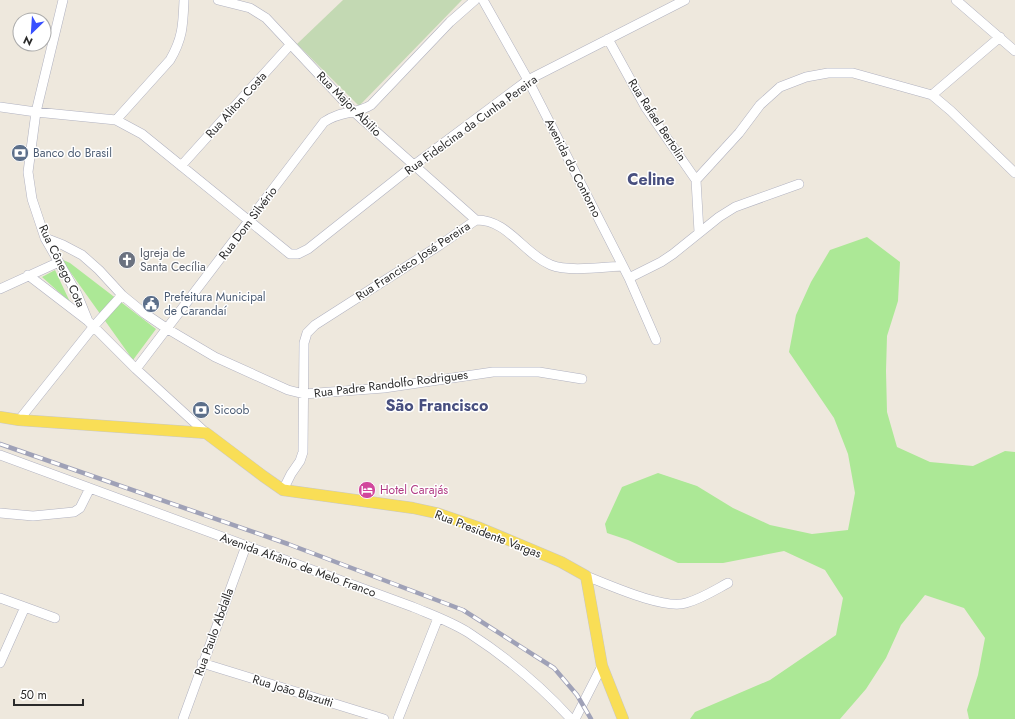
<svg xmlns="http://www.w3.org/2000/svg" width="1015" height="719" font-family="Jost,sans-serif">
<rect width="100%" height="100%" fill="#eee8dd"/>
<path fill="#ace896" d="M867,237L900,262L898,301L887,336L886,371L887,412L897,447L930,462L973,466L1005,451L1015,452V719H969L967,710L978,675L985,638L964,608L925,595L901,625L886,658L866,689L840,719H690L695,712L770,680L836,635L843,598L825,570L784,551L723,563H678L628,540L607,533L605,524L622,487L658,473L697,486L733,508L770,525L812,534L848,530L855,493L848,454L834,418L789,352L796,315L811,282L830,250Z
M61,259L70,263L156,329L133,360Z
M55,270L70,302L42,277Z"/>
<path fill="#c3d9b3" d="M343,0H462L359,106L297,44Z"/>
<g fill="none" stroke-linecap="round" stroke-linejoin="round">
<defs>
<path id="minor" d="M63,0L36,112L28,172L32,199L45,238L77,294L88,321
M218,0L250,8L266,18L354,112L476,220
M483,0L528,80L629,278L656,340
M956,0L1015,51
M608,39L646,108L696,180
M932,95L1000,37
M0,107L36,112L116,120L142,134L290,254H298L308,249L414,165L528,80L685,0
M116,120L170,60C183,38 183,24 184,0
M181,166L290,45
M699,232L696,180L739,133L760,105L780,87L806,77L828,73H853L932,95L951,111L1015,173
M45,238L63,245L82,255L99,270L122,295L144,313L166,328L215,357L288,390L304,394L384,388L493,372H539L582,379
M28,275L88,321L136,369L206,433
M629,278L661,262L673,254L719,217L735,207L799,184
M0,289L59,262
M136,369L324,122C341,110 355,115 371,105L450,22L475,0
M19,420L94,326L122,295
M0,455L413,607C432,615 452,622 469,633C506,657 541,686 571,719
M283,490L291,474L300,461L303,452L304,343L307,333L315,325L440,245L476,220C507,219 524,254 551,265C568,272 603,267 622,266
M0,513L33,516L74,512L80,508L90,488
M586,576C609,585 664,610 686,603C701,599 715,590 728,583
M0,598L55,618
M0,663L25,607
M202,663L384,719
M183,719L246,546
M398,719L438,618
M575,719L602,666"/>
<path id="major" d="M0,417L19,420L206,433L263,476L283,490L413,508L436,513L480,528L561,562L586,576L602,666L623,719"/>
</defs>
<use href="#minor" stroke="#b1b2c0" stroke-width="10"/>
<use href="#major" stroke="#c8c8c8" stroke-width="12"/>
<use href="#minor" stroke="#fff" stroke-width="9"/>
<use href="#major" stroke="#f9de56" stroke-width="11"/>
<defs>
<path id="rail" d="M0,444L288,544L463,610L554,668L577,695L591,719"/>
</defs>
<use href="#rail" stroke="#9fa1b7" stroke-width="4.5"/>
<use href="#rail" stroke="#fff" stroke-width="3" stroke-dasharray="9" stroke-linecap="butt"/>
</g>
<defs>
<symbol id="bank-disc" viewBox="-11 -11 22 22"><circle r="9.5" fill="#5c6f8a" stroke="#fff"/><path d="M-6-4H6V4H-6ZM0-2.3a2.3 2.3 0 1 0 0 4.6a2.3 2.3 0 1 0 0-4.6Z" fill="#fff"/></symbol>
<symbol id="church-disc" viewBox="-11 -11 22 22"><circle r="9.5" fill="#6b7280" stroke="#fff"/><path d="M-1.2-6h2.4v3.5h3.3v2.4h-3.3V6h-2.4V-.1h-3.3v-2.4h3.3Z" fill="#fff"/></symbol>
<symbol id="civic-disc" viewBox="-11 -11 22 22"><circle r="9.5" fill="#5c6f8a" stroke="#fff"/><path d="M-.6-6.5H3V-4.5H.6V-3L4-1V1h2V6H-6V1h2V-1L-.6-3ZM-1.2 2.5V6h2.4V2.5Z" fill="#fff"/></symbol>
<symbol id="hotel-disc" viewBox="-11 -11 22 22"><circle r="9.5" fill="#d1479c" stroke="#fff"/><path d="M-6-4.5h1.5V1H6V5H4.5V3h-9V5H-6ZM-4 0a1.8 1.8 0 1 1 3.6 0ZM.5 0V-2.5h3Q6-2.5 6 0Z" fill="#fff"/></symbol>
</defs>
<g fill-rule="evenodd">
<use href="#bank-disc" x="10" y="143" width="20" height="20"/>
<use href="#church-disc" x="117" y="250" width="20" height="20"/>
<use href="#civic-disc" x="141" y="294" width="20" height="20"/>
<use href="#bank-disc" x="191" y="400" width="20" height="20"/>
<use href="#hotel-disc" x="357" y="480" width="20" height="20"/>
</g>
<g text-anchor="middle" stroke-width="3" stroke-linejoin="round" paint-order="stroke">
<g font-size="12" fill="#2b2b2b" stroke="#fff">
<text transform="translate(349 104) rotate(45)" y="4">Rua Major Abilio</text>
<text transform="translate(236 105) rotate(-48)" y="4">Rua Aliton Costa</text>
<text transform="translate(657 120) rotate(57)" y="4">Rua Rafael Bertolin</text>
<text transform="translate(471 125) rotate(-36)" y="4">Rua Fidelcina da Cunha Pereira</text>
<text transform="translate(573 168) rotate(63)" y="4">Avenida do Contorno</text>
<text transform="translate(248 223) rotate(-53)" y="4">Rua Dom Silvério</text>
<text transform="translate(413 261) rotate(-33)" y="4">Rua Francisco José Pereira</text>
<text transform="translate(62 266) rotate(64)" y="4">Rua Cônego Cota</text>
<text transform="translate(391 384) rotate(-7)" y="4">Rua Padre Randolfo Rodrigues</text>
<text transform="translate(488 534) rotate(21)" y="4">Rua Presidente Vargas</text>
<text transform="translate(298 565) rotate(20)" y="4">Avenida Afrânio de Melo Franco</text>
<text transform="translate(214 632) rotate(-70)" y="4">Rua Paulo Abdalla</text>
<text transform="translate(293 691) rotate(17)" y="4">Rua João Blazutti</text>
</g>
<g font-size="12" fill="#4e5e75" stroke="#fff" text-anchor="start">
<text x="33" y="157">Banco do Brasil</text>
<text x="164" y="301">Prefeitura Municipal<tspan x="164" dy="14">de Carandaí</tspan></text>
<text x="214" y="414">Sicoob</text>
</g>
<g font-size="12" fill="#5b616d" stroke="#fff" text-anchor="start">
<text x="140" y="257">Igreja de<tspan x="140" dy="14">Santa Cecília</tspan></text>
</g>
<g font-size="12" fill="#b23c85" stroke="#fff" text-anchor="start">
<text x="380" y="494">Hotel Carajás</text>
</g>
<g font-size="16" font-weight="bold" fill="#484f7f" stroke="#fff">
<text x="651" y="185">Celine</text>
<text x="437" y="411">São Francisco</text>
</g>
</g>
<g transform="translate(32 32) rotate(205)"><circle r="19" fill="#ffffff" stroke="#aaaaaa"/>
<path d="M0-3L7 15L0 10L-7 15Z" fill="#3850ff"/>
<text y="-6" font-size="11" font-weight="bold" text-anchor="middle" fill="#2b2b2b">N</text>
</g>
<path d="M14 699v6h69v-6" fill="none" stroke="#2b2b2b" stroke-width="2"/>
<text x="20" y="699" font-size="12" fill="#2b2b2b" stroke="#ffffff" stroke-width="3" paint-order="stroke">50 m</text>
</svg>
